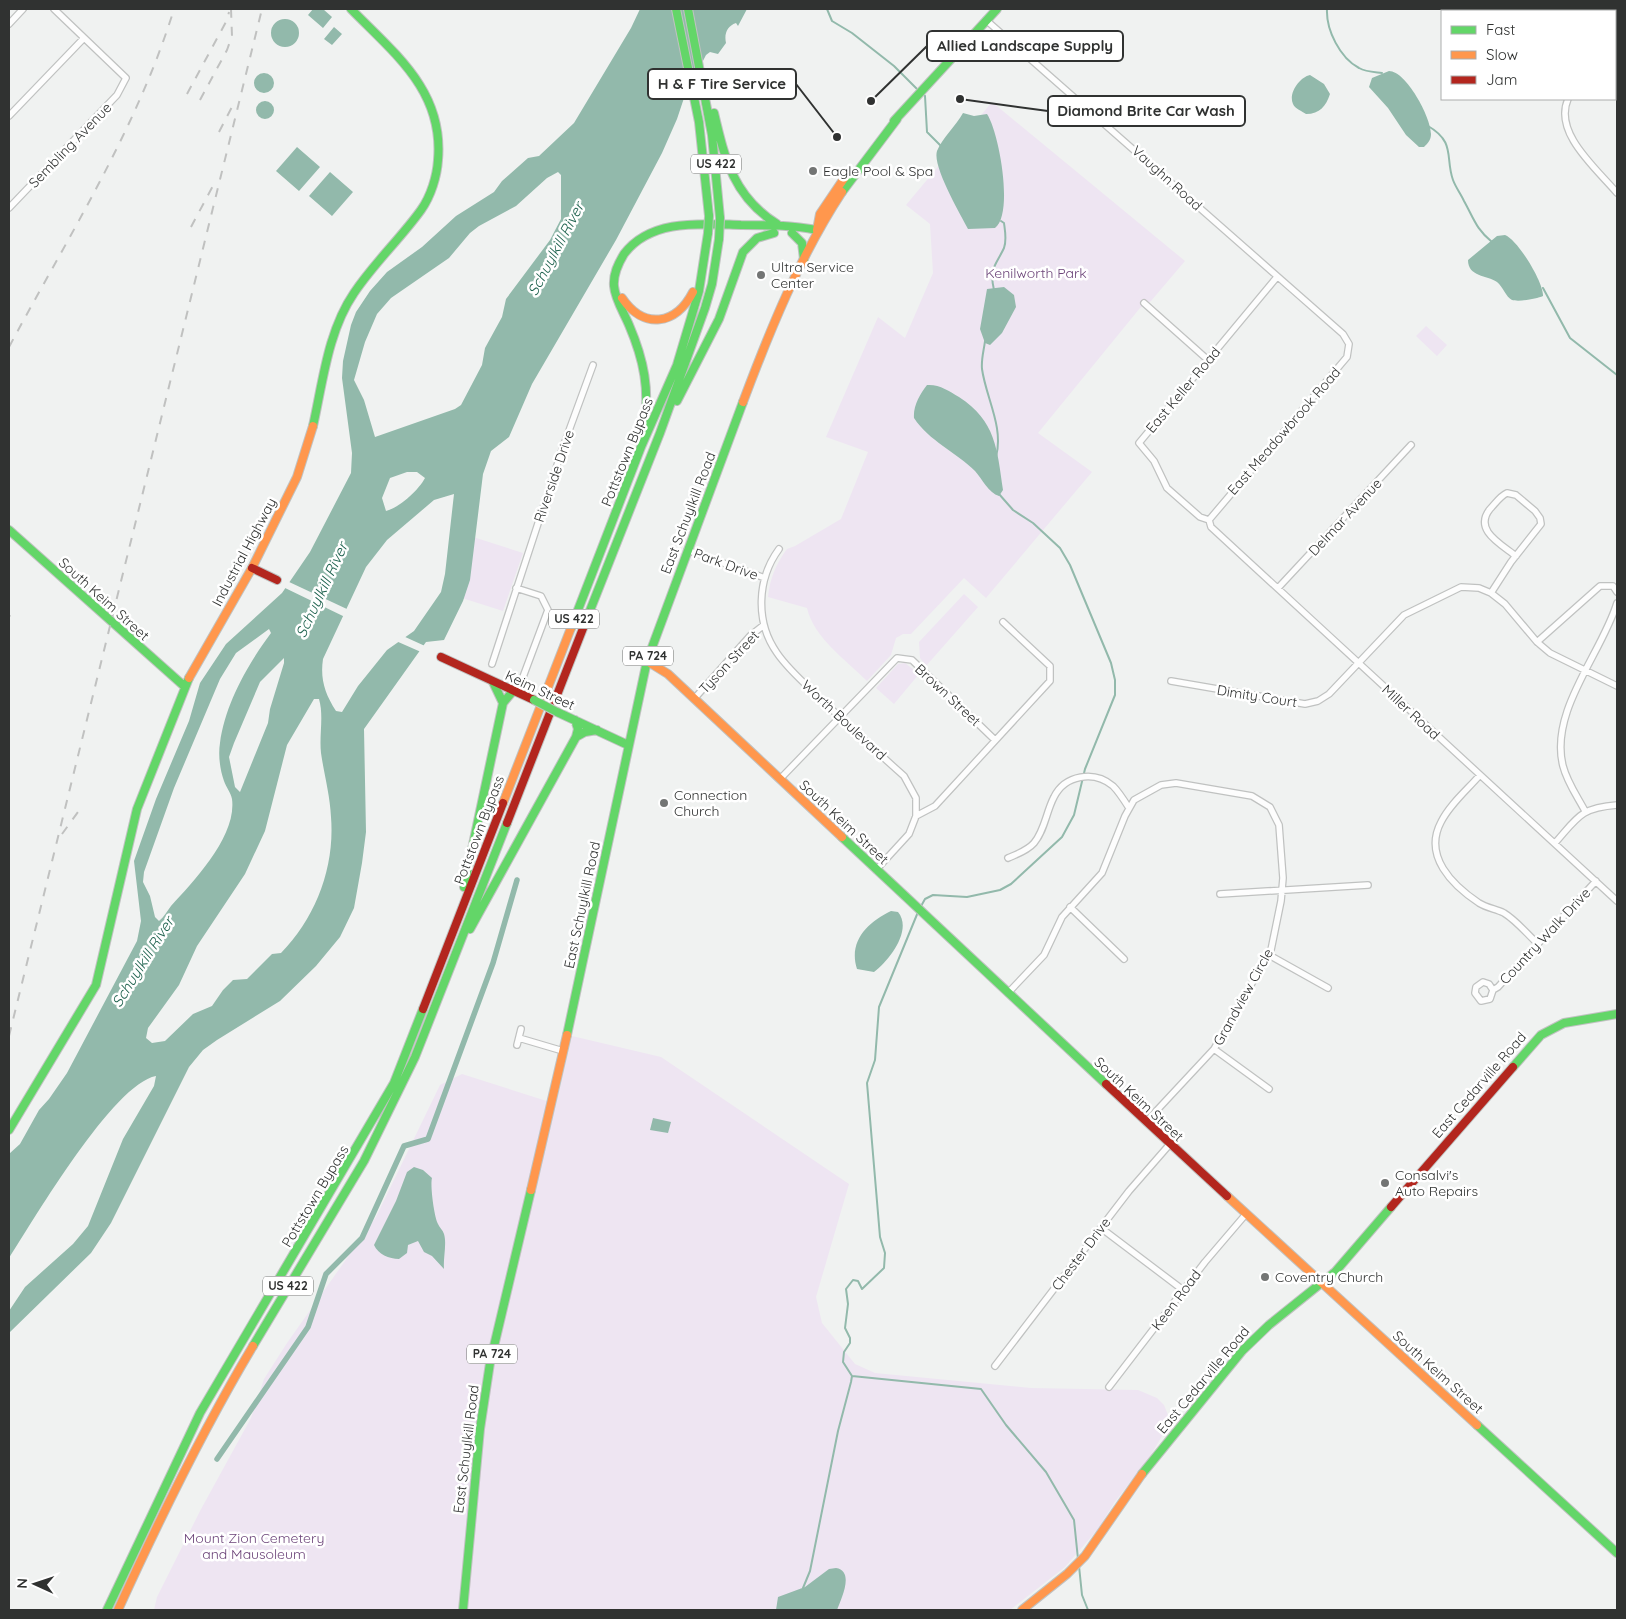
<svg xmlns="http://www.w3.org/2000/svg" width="1626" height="1619" font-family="Quicksand,sans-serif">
<rect width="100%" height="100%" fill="#f0f2f1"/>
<path fill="#eee5f2" d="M992,102L1185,261L1151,301L1140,308L1038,433L1092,472L986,598L964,578L911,634H903L896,638L891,655L867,681C845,659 814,638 807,608L768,597C770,578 776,564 787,549L795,546L841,519L868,452L826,437L878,317L905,338L933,273L930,224L906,205Z
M1426,326L1447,345L1437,356L1416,336Z
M470,536L523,553L503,611L462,598Z
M964,594L978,607L926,666L920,658L919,642Z
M905,663L919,674L894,704L876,688L898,664Z
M572,1036L661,1057L849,1184L816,1297L822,1323L855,1364L875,1373L1031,1388L1138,1390L1157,1398L1164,1405L1168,1415V1426L1149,1458L1114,1503L1098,1529L1065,1567L1010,1610H154L157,1597L200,1511L251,1418L264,1379L287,1343L376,1217L440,1085L462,1074L556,1104Z"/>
<path fill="#92b9ab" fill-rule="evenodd" d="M313,9H323L332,17L323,28L308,15Z
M640,9H747L738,26L736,23C727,26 724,34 726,43L718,54L710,52L706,55L684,98L677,119L662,153L616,240L532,384L509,437L491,451L483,474L470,580L463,601L444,640L426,642L364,729L366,832L362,863L354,908L340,937L316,966L280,1001L217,1040L203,1050L189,1067L111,1223L91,1253L9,1333V1311L25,1287L73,1244L88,1226L123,1139L154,1086L156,1076C113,1084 35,1218 9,1258V1154L20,1144L39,1110L49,1099L67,1073L137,941L141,921L134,861L156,799L189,721L200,683L226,644L282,593L310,552L351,473L352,453L342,378L343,361L351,325L356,312L370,291L387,272L422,247L456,216L494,192L502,181L528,158L539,156L574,123L631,28ZM558,172L561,175V219L550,240L506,299L502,317L485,348L482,365L461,405L455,409L375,437L364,400L354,380L365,342L377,314L391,298L449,258L470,233L479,226L516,206L547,178ZM407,472H417L425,478C418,491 400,507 386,511L382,498L390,478ZM454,494L445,574L441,592L414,631L387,650L358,686L342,712L336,711C325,694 320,679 323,659L366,567L387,540L434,500ZM269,629L271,633C248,664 225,704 220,743C218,755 220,770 224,781C226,787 231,793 232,799C237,836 194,881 171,906C167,911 164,917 159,921L155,917L150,896L143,882L144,872L174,788L220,679L236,653ZM284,658V663L270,709L268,723L240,792L235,787L229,757L234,743L260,682ZM314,699H319C324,716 319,735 321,753C324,774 330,795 331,817C335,867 316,917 281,953L272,954L247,979L233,980L223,990L212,1006L193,1014L165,1041L152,1043L146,1038L148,1028L179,985L197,946L245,874L265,831L287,745Z
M271 33a14 14 0 1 1 28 0a14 14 0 1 1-28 0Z
M334,27L342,34L332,45L324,39Z
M1389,71C1406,71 1431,117 1431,134C1431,140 1428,143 1424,147H1419L1406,135L1388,108L1369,87L1372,78Z
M254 83a10 10 0 1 1 20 0a10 10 0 1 1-20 0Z
M1310,75L1324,84L1330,94C1326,106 1320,114 1306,114C1302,111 1295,109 1293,104C1288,93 1300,77 1310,75Z
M256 110a9 9 0 1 1 18 0a9 9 0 1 1-18 0Z
M963,113L974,116L987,114C999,132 1014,214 995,228L968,229C961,215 932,166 937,151C942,138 956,126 963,113Z
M297,147L320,167L299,191L276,171Z
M330,172L353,192L332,216L309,196Z
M1505,235C1518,240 1544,283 1543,296C1536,299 1519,302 1512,300C1506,297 1503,287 1497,282C1487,275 1468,277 1468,260L1497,236Z
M1004,287L1014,295L1016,307L1002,333L990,345L985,343L980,329L987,289Z
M927,385C939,384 949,391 959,397C996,421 997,449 1003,490L999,496C989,493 982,479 975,471C956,452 929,441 914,418C913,406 920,394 927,385Z
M891,911L898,912C913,930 889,961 874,972L857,969C848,941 868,922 891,911Z
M653,1118L671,1122L668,1133L650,1130Z
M414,1167L423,1170L432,1178C430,1185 434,1216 438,1224C439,1227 443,1230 444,1234C447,1244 443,1258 444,1269L432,1256L424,1252L418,1241L408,1245L407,1253L399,1259C389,1259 378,1254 374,1245L396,1201L407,1172Z
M836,1568C855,1571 841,1599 837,1610H776L778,1597L805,1587L829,1569Z"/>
<path fill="#f0f2f1" d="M287,581L349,610L345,617L283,587Z
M403,636L425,646L421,652L396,641Z"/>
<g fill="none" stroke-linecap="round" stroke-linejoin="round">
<path stroke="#92b9ab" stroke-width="2" d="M827,9L832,21L852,33L894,66L919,91
M1327,9C1326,30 1340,58 1359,68C1366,72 1374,72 1382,73
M923,94L925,96L927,132L942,147
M1428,126C1456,142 1445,158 1453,180C1456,188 1461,194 1464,201C1474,219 1476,229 1492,242
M1543,288L1570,338L1617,375
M994,290C989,268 995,267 1004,248C1007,240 1005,231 1004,223L1001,221
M985,341C984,350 981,359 982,369C986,398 1004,427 996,457
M920,908L925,899L933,895L967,897L1000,890L1011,884L1062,837L1074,815L1085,769L1115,695V680L1111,663L1070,565L1060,548L1033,523L1013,510L999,494
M852,1376L981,1389L1006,1425L1046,1472L1074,1520L1078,1559
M1079,1566L1082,1595L1088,1610
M803,1588L810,1571L838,1431L851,1382L852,1376L843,1362L844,1352L850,1343V1338L845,1328L848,1304L846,1289L853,1280L858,1281L862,1289L884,1268L885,1253L880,1237L867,1083L875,1060L879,1007L918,912"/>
<path stroke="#92b9ab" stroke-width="5.5" d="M217,1459L308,1327L326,1274L362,1238L404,1146L428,1139L493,963L517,880"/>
<defs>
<path id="street" d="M1475,9L1478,11
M1575,9L1577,11
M1522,11L1525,9
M986,20L1343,334L1349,344L1347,357L1209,520
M9,24L23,9
M1615,57L1617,60
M1568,99C1553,133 1597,169 1617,193
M9,116L84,38
M9,208L117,95L126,78L54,9
M1144,303L1208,360
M1209,520L1211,527L1617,901
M1209,520L1200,517L1167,488L1154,461L1139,443L1277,277
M779,549C757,579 755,622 777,653C790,672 809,687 825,703C851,728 877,752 904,776L916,798V816
M687,550L765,578
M516,588L541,596L548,610L517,693
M1278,588L1411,445
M1491,593L1511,562L1541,524L1540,518L1535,511L1516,495L1507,493C1500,496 1495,504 1490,509C1473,530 1501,544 1516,556
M1537,642L1600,586H1613L1617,592
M492,664L563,447L593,365
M1171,681L1305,704L1318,701L1329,694L1404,615L1461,587L1479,588L1491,593L1505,604L1537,642L1550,653L1617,686
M694,699L750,636L764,625
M1480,775C1467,790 1450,804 1441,822C1423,856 1452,885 1479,903C1487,908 1496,909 1504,913C1517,921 1527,934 1538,944
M780,779L897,658L912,660L995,740
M1585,811C1577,796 1567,782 1563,766C1549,711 1602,653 1617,603
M1555,843C1578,817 1580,808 1617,805
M1008,858C1017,854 1027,851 1034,843C1045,830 1046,812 1054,797C1065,775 1094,770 1113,786C1119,792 1124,800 1129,808
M876,870L909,834L916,816L935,806L1050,681V666L1003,622
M1220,894L1368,885
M1070,907L1124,959
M1269,955L1328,988
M1493,990L1489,984L1483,982L1476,987L1475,993L1481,1001L1490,999L1493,990L1498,987L1596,881
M1008,993L1044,955L1062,917L1102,873L1125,816L1134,800L1161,785L1176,783L1252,796L1270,807L1279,825L1283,878L1281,901L1271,950L1214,1049L1146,1122
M519,1038L563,1051
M517,1045L521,1029
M1214,1049L1269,1089
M1101,1228L1183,1290
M995,1366L1129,1191L1170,1144
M1109,1387L1205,1262L1246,1214"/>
<path id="fast" d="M676,9L699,122L709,216
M688,9L712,135L720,218
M714,113C725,160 734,197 777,224
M894,121L997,9
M842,192L897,119
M792,233L802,243L804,259
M677,401L719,319L743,252L757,238L774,233
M313,426C323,381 328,331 354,293C374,263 401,238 421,210C431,196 437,176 438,160C444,91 395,54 351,9
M644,428C650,390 644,360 629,325C624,313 615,299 614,286C613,274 618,264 624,254C651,218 703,224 741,225C767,225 792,225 817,230
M9,530L184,686
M589,613L660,433L705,308L712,284L719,239
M571,628L641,447L677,365L699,291L708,233
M493,682L503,703
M557,712L628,745
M576,737L585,732L597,730
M842,837L1106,1084
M464,887L503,703L513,691
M470,929L576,737L578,729L575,720
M567,1035L647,661L743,402
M1513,1067L1541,1035L1564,1023L1617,1014
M9,1130L96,985L137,809L189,678
M253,1346L364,1161L415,1057L507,823
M1477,1425L1617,1553
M1142,1474L1242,1351L1269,1325L1335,1272L1391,1207
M107,1610L200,1413L394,1083L423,1009
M463,1610L480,1429L490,1363L531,1190"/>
<path id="slow" d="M817,230L820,214L847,174
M622,298C644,330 676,325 693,292
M743,402C770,330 800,256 842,192
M647,661L668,674L842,837
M189,678L252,568L297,477L313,426
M503,803L571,628
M531,1190L567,1035
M1227,1196L1477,1425
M118,1610C159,1520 202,1431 253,1346
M1022,1610L1067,1574L1085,1556L1142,1474"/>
<path id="jam" d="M252,568L277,580
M441,657L534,700
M507,823L589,613
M423,1009L503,803
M1106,1084L1227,1196
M1391,1207L1513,1067"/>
</defs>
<use href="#street" stroke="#c0c2c1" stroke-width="8"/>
<use href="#fast" stroke="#c0c2c1" stroke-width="10"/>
<use href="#slow" stroke="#c0c2c1" stroke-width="10"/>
<use href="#jam" stroke="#c0c2c1" stroke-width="10"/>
<use href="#street" stroke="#fdfdfd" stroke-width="5.5"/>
<use href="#fast" stroke="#63d668" stroke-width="8"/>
<use href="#slow" stroke="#ff974d" stroke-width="8"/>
<use href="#jam" stroke="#b3261e" stroke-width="8"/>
<path stroke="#c0c1c0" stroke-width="2" stroke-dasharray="9 9" stroke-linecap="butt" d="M187,94L227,20L229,12
M200,100L227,50L232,36L231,9
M219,132L234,103
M191,227L215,182
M9,347C68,237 137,129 174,9
M9,617L10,615
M62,834L78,812
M9,1036L262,9"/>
<defs>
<path id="fast-bridge" d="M708,233L709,216
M719,239L720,218
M534,700L557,712"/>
</defs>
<use href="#fast-bridge" stroke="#c0c2c1" stroke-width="10" stroke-linecap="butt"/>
<use href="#fast-bridge" stroke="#63d668" stroke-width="8"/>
</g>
<g fill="#737574" stroke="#fff" stroke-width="2">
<circle cx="813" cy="171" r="5"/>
<circle cx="761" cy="275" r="5"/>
<circle cx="664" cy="803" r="5"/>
<circle cx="1385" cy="1183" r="5"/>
<circle cx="1265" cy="1277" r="5"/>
</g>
<g text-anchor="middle" stroke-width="5" stroke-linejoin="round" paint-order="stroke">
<g fill="#fff" stroke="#6e706f" stroke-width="1">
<rect x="691" y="154.5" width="50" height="19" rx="4"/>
<rect x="549" y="609.5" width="50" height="19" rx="4"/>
<rect x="623" y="646.5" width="50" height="19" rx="4"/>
<rect x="263" y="1276.5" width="50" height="19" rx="4"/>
<rect x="467" y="1344.5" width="50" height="19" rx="4"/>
</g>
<g font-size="12" font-weight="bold" fill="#303231">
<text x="716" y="168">US 422</text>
<text x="574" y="623">US 422</text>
<text x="648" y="660">PA 724</text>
<text x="288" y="1290">US 422</text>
<text x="492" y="1358">PA 724</text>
</g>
<g font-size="14" fill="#303231" stroke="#fff">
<text transform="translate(70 145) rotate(-46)" y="5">Sembling Avenue</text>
<text transform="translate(1167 178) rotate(42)" y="5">Vaughn Road</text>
<text transform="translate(1183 390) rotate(-50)" y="5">East Keller Road</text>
<text transform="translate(1284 431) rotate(-49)" y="5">East Meadowbrook Road</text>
<text transform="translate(627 452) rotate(-68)" y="5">Pottstown Bypass</text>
<text transform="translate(554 476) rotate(-71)" y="5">Riverside Drive</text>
<text transform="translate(688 513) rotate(-69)" y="5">East Schuylkill Road</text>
<text transform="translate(1345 517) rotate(-47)" y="5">Delmar Avenue</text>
<text transform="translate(244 552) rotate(-62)" y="5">Industrial Highway</text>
<text transform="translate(726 564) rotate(20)" y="5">Park Drive</text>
<text transform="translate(104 599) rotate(42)" y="5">South Keim Street</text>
<text transform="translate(729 662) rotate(-47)" y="5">Tyson Street</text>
<text transform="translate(540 690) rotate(25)" y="5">Keim Street</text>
<text transform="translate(948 695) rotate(43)" y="5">Brown Street</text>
<text transform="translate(1257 696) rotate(9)" y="5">Dimity Court</text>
<text transform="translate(1411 712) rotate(43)" y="5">Miller Road</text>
<text transform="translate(844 720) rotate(43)" y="5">Worth Boulevard</text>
<text transform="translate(844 822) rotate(43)" y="5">South Keim Street</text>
<text transform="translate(479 830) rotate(-69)" y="5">Pottstown Bypass</text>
<text transform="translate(582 905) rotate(-78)" y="5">East Schuylkill Road</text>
<text transform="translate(1545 936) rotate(-47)" y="5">Country Walk Drive</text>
<text transform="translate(1243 997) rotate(-61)" y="5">Grandview Circle</text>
<text transform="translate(1479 1085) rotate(-49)" y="5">East Cedarville Road</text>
<text transform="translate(1139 1099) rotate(43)" y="5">South Keim Street</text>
<text transform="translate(315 1196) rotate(-59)" y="5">Pottstown Bypass</text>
<text transform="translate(1081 1254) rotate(-53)" y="5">Chester Drive</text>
<text transform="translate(1176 1300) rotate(-53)" y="5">Keen Road</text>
<text transform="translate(1438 1372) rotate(42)" y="5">South Keim Street</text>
<text transform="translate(1203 1380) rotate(-50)" y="5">East Cedarville Road</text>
<text transform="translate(466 1449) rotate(-83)" y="5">East Schuylkill Road</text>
</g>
<g font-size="14" fill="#303231" stroke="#fff" text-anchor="start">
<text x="823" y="176">Eagle Pool &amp; Spa</text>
<text x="771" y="272">Ultra Service<tspan x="771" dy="16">Center</tspan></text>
<text x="674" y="800">Connection<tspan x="674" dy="16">Church</tspan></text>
<text x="1395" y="1180">Consalvi's<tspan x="1395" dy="16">Auto Repairs</tspan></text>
<text x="1275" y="1282">Coventry Church</text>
</g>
<g font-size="14" fill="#6c4479" stroke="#fff">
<text x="1036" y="278">Kenilworth Park</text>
<text x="254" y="1543">Mount Zion Cemetery<tspan x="254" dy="16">and Mausoleum</tspan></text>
</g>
<g font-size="15" font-style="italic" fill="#1e624e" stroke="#fff">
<text transform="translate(556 249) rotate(-62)" y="5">Schuylkill River</text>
<text transform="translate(322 590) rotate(-65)" y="5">Schuylkill River</text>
<text transform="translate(143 962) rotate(-58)" y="5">Schuylkill River</text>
</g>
</g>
<path fill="none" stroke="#303231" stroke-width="2" d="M871 101L927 46M837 137L796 84M960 99L1048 111"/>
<g fill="#303231" stroke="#fff" stroke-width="2">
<circle cx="871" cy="101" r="5"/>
<circle cx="837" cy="137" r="5"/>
<circle cx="960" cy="99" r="5"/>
</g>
<g fill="#fff" stroke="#303231" stroke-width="2">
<rect x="927" y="31" width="196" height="30" rx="5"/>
<rect x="648" y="69" width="148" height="30" rx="5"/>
<rect x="1048" y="96" width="197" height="30" rx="5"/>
</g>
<g font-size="15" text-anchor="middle" font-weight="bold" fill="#303231">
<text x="1025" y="51">Allied Landscape Supply</text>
<text x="722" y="89">H &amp; F Tire Service</text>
<text x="1146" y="116">Diamond Brite Car Wash</text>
</g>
<rect width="1626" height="1619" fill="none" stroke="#303231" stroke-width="20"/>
<rect x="1441" y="10" width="175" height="90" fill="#ffffff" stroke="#acadad"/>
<rect x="1451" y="26" width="25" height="8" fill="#63d668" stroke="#acadad"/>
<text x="1486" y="35" font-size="15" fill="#303231">Fast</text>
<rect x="1451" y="51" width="25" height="8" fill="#ff974d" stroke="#acadad"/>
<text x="1486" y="60" font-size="15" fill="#303231">Slow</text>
<rect x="1451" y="76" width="25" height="8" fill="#b3261e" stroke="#acadad"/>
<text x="1486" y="85" font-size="15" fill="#303231">Jam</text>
<g transform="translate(35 1584) rotate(273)" stroke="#ffffff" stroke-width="4" paint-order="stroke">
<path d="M0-4L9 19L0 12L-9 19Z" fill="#303231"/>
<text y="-8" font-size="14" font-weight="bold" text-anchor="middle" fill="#303231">N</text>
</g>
</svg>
